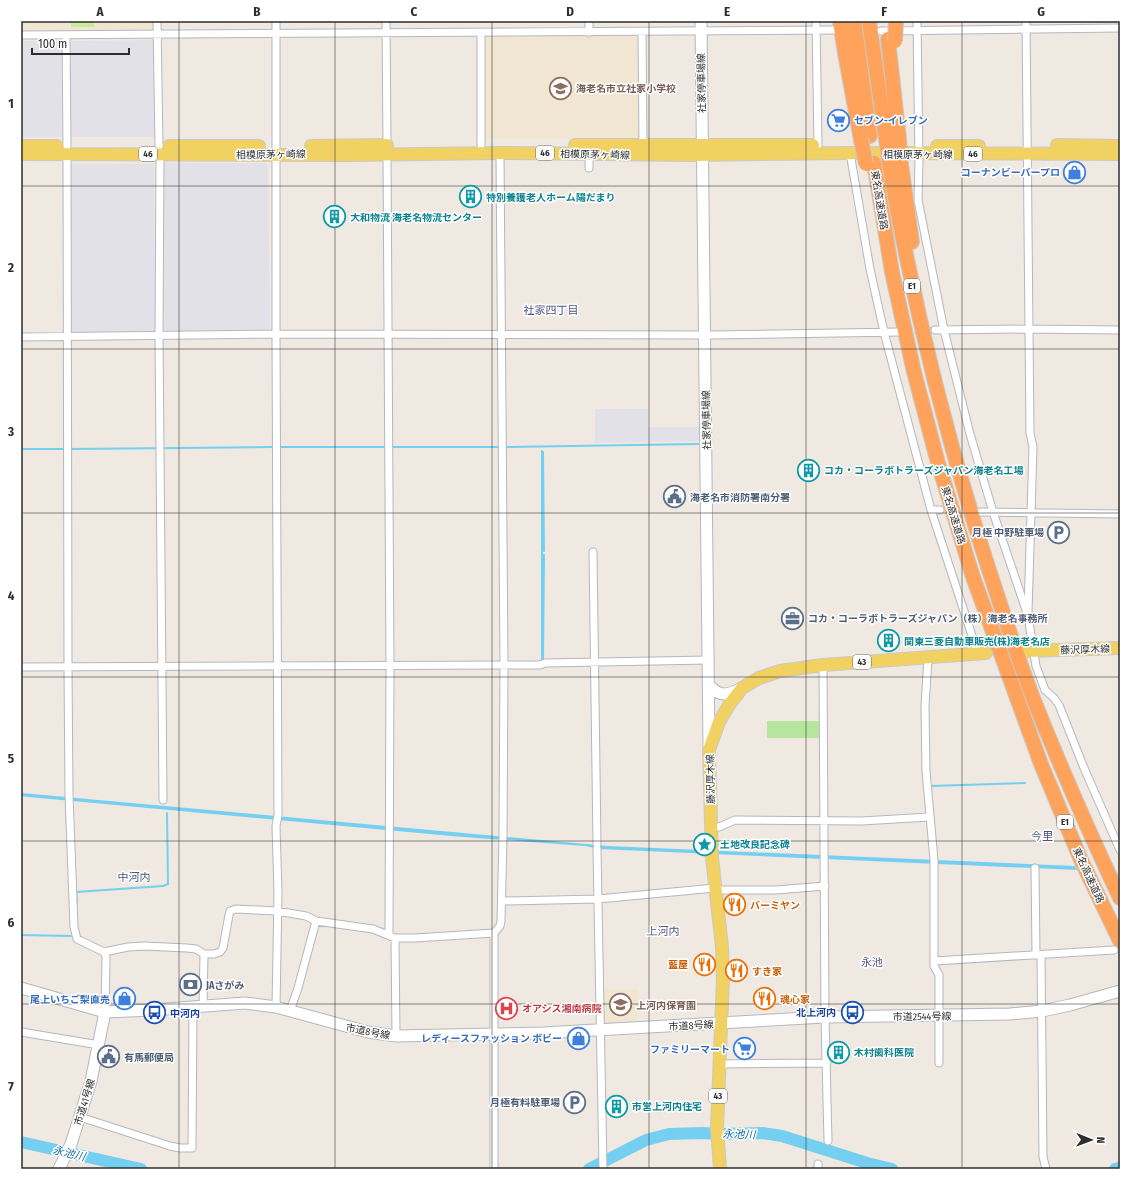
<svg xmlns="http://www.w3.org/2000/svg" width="1141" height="1190" font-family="'Fira Sans Condensed','Noto Sans JP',sans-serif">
<rect width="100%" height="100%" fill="#efe9e1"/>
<path fill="#e3e1e8" d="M152,40L155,43V137H70V44L73,41Z
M21,41H59L61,44L62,137H21Z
M165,163H266L268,165L270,329L268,331L167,332L164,329L163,165Z
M71,164H154L155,332L72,333Z
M595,409H648V427H700V441L595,443Z"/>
<path fill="#f0e6d1" d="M21,21H152V28L150,30L21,32Z
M485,35H636L639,39V137L637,139H485L484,137L483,37Z
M603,989H638V1022L604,1025Z"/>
<path fill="#b6e59e" d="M767,721H820V738H767Z"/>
<path fill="#c9ec9a" d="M71,21H94V27H71Z"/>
<path fill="#75cff0" d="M21,793L608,846L1075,866L1077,870L599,849L585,846L451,836L29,797L21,796Z"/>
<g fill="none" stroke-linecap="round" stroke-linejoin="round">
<path stroke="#75cff0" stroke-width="2" d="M21,449H65
M70,449L270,447H506L698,444
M543,452L544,551
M543,660L544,555
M542,661V451
M931,786L1025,783
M77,902L76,892L163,886L168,884L167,813
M21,935L71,936"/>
<path stroke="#75cff0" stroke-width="12" d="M21,1142L141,1169
M589,1169L646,1140L669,1134L702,1133L724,1134L762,1133L782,1136L867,1163L892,1169
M1115,1169L1120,1168"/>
<path stroke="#c8c4bd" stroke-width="7" stroke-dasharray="7 3.5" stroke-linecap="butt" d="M904,332L935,330"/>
<defs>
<path id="street" d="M157,21L159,146
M276,21V334L278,815L276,826L278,893L276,1007
M386,21L387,145
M589,21V33
M816,21L818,145
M917,21L919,160L918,200L944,330L970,434L993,512L1028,616L1036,666L1045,690L1054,698L1059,705L1084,768L1120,850
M1026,21L1030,433L1033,447L1028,612
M881,31L1120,28
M642,32L643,146
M21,35L838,30
M66,35L67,146
M481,145V33
M387,153L390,666L389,935
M850,153L870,269L884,332L931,510L978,654
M67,154L68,667L69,795L74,927L77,939L104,952L128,947L144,946L187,948L196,949L204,954H214L220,952L223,948L229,915L230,911L236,909L277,911L306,916L316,921L373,929L395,938H415L494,933
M160,154L159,336L163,800
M589,154V168
M935,330L1029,329L1120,330
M21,337L276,334L710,335L898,332
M931,510H940
M981,512L1120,514
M593,552L597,844
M928,658L925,706L926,771L934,860V966L939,975V1063
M823,665L825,1017L828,1141
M21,667L540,665L545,663L709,660
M711,827H719L735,820L861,821L930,817
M597,849L603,1169
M1035,868L1036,955
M715,890H776L825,886
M503,901L598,899L715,888
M395,938L396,1036
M104,952L106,957L105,1012
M1041,955L1043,1157L1046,1169
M934,961L1114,950
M203,1006L204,954
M290,1011L298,988L316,921
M21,1032L99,1045
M719,1064L827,1063
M80,1117L170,1146L180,1148H192L193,1007
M818,1164V1169
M494,1169V933L500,926L501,921L503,836L504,665L500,153"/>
<path id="secondary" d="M701,21L709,745
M709,685C720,698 728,695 742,688
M21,988L105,1012L153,1010L245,1003L276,1007L368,1032L396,1036L543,1033L825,1017L1010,1014L1042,1011L1070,1005L1120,991
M59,1169L71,1144L91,1081L105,1012"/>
<path id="primary" d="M575,145H813
M1057,145L1120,146
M21,146H57
M169,146H259
M311,146L387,145
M937,146H979
M21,154L349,155L500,153L692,155L850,153L1120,154
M1026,651L1120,648
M720,1169L717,1128L723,978L722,947L712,857L709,750L719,722L729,705L742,688L759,678L780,671L823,665L986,653"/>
<path id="highway" d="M840,21L845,53L861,140
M854,21L870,136
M869,21L886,139
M888,39L899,139
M889,162C912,301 946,437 989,570C1003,613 1017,656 1033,698C1060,766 1089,832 1120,898
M874,163L892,272L914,372L938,463L973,577L1041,764L1081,860L1120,941
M901,164L912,242"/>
</defs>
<use href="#street" stroke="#b4b7c1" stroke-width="9"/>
<use href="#secondary" stroke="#b4b7c1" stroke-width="13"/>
<use href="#primary" stroke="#c9c9c9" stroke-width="14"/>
<use href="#highway" stroke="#c9c9c9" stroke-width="16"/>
<use href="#street" stroke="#fff" stroke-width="7"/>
<use href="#secondary" stroke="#fff" stroke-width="11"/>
<use href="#primary" stroke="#f2d163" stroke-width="12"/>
<use href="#highway" stroke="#ffa35c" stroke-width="14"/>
<defs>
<path id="highway-bridge" d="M895,41L896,21
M886,139L889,162
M899,139L901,164
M861,140L866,164"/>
</defs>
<use href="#highway-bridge" stroke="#c9c9c9" stroke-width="16" stroke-linecap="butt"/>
<use href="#highway-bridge" stroke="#ffa35c" stroke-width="14"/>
</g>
<path fill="none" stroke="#2e2e2e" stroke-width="1" stroke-opacity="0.55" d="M179,21V1169M335,21V1169M492,21V1169M649,21V1169M806,21V1169M962,21V1169M21,186H1120M21,349H1120M21,513H1120M21,677H1120M21,841H1120M21,1004H1120"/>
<defs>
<symbol id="school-ring" viewBox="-11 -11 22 22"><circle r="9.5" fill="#fff" stroke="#8d6e63" stroke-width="1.5"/><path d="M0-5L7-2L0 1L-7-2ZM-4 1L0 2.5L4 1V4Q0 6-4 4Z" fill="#8d6e63"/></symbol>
<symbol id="supermarket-ring" viewBox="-11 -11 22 22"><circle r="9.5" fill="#fff" stroke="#3f7fe0" stroke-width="1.5"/><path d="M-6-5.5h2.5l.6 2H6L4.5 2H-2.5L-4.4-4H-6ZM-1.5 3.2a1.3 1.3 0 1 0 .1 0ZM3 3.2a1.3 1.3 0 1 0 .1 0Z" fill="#3f7fe0"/></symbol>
<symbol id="shop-ring" viewBox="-11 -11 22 22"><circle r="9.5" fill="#fff" stroke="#3f7fe0" stroke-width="1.5"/><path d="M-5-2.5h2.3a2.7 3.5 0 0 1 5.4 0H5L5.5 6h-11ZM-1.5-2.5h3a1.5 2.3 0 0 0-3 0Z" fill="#3f7fe0"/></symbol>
<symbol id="building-ring" viewBox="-11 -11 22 22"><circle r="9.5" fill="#fff" stroke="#0f9aa8" stroke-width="1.5"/><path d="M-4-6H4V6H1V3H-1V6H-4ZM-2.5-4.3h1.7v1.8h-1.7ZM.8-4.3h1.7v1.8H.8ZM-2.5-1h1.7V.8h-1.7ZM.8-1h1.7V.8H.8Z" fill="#0f9aa8"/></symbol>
<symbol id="civic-ring" viewBox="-11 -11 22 22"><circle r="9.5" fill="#fff" stroke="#5c6f8a" stroke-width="1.5"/><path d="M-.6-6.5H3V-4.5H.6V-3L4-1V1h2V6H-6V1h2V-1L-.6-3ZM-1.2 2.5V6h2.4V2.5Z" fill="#5c6f8a"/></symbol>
<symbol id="parking-ring" viewBox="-11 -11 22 22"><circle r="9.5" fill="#fff" stroke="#5c6f8a" stroke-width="1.5"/><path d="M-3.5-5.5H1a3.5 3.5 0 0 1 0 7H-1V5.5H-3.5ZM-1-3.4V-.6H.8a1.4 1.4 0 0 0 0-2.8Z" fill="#5c6f8a"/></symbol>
<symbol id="office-ring" viewBox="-11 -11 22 22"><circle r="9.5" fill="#fff" stroke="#5c6f8a" stroke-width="1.5"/><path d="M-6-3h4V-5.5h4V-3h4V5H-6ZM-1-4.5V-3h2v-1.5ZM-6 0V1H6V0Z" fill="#5c6f8a"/></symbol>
<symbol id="sight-ring" viewBox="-11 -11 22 22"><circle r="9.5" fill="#fff" stroke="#0f9aa8" stroke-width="1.5"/><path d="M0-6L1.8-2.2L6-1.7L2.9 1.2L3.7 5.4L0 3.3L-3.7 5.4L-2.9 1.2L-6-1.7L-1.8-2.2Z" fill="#0f9aa8"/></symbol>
<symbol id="restaurant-ring" viewBox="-11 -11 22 22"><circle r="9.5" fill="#fff" stroke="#e8710a" stroke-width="1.5"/><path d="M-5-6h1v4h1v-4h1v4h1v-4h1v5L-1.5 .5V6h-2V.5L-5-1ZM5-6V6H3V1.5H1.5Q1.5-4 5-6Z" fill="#e8710a"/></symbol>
<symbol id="bank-ring" viewBox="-11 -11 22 22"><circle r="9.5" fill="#fff" stroke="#5c6f8a" stroke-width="1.5"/><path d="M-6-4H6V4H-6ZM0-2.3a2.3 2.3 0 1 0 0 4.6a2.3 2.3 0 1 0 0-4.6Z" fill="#5c6f8a"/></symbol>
<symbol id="hospital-ring" viewBox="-11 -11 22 22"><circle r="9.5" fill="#fff" stroke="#e0444e" stroke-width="1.5"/><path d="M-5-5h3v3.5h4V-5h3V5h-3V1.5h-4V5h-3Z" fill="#e0444e"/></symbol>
<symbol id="bus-ring" viewBox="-11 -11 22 22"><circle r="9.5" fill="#fff" stroke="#1a4fb4" stroke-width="1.5"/><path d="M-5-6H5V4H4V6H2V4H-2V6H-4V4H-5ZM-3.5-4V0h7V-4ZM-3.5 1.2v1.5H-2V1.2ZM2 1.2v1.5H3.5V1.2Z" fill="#1a4fb4"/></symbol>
</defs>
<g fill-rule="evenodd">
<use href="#school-ring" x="548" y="76" width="25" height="25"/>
<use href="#supermarket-ring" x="826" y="108" width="25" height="25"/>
<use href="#shop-ring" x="1062" y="160" width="25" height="25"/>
<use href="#building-ring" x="458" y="184" width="25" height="25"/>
<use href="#building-ring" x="322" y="204" width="25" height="25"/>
<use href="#building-ring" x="796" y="458" width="25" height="25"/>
<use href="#civic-ring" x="662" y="484" width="25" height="25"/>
<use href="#parking-ring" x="1046" y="520" width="25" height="25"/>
<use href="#office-ring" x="780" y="606" width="25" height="25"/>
<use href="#building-ring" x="876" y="628" width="25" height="25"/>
<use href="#sight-ring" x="692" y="832" width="25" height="25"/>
<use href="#restaurant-ring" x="722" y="892" width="25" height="25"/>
<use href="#restaurant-ring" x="692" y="952" width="25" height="25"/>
<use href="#restaurant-ring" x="724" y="958" width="25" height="25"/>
<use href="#bank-ring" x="178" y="972" width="25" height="25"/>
<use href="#shop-ring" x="112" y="986" width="25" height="25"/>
<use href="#restaurant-ring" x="752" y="986" width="25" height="25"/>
<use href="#school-ring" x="608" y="992" width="25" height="25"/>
<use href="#hospital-ring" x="494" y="996" width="25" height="25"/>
<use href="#bus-ring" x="840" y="1000" width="25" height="25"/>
<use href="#bus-ring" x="142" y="1000" width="25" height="25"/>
<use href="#shop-ring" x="566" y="1026" width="25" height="25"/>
<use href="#supermarket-ring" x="732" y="1036" width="25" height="25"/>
<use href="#building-ring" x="826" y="1040" width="25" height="25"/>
<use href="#civic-ring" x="96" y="1044" width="25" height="25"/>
<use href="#parking-ring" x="562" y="1090" width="25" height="25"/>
<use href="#building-ring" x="604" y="1094" width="25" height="25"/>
</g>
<g text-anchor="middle" stroke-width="3" stroke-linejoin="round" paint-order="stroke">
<g fill="#fff" stroke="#6d6d6d" stroke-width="1">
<rect x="536" y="146" width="18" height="14" rx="3"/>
<rect x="139" y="147" width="18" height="14" rx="3"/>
<rect x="964" y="147" width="18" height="14" rx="3"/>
<rect x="904" y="279" width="16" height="14" rx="3"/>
<rect x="853" y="655" width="18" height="14" rx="3"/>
<rect x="1057" y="815" width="16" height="14" rx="3"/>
<rect x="709" y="1089" width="18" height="14" rx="3"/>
</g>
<g font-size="9" font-weight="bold" fill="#2e2e2e">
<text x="545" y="156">46</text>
<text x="148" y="157">46</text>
<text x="973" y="157">46</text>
<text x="912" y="289">E1</text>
<text x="862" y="665">43</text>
<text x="1065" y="825">E1</text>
<text x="718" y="1099">43</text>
</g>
<g font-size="10" fill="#2e2e2e" stroke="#fff">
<text transform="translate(701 83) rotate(-91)" y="4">社家停車場線</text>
<text transform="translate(271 154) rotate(-1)" y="4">相模原茅ヶ崎線</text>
<text transform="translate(595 154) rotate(1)" y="4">相模原茅ヶ崎線</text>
<text x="918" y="158">相模原茅ヶ崎線</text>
<text transform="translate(880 200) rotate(81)" y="4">東名高速道路</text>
<text transform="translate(706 420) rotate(-91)" y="4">社家停車場線</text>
<text transform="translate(954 515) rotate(73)" y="4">東名高速道路</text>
<text transform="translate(1085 649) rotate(-2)" y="4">藤沢厚木線</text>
<text transform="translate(710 779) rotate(-91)" y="4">藤沢厚木線</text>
<text transform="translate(1089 875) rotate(65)" y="4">東名高速道路</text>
<text transform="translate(922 1016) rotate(-1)" y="4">市道2544号線</text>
<text transform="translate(691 1025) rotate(-3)" y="4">市道8号線</text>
<text transform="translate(368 1031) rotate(11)" y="4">市道8号線</text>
<text transform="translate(84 1102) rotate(-73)" y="4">市道41号線</text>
</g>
<g font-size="10" font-weight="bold" fill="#785e54" stroke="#fff" text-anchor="start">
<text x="576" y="92">海老名市立社家小学校</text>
<text x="636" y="1009">上河内保育園</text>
</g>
<g font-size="10" font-weight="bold" fill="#366cbe" stroke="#fff" text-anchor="end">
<text x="854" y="124" text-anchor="start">セブン-イレブン</text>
<text x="1060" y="176">コーナンビーバープロ</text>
<text x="110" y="1003">尾上いちご梨直売</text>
<text x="562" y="1042">レディースファッション ボビー</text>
<text x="730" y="1053">ファミリーマート</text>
</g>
<g font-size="10" font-weight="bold" fill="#0d838f" stroke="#fff" text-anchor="start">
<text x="486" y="201">特別養護老人ホーム陽だまり</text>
<text x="350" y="221">大和物流 海老名物流センター</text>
<text x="824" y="474">コカ・コーラボトラーズジャパン海老名工場</text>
<text x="904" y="645">関東三菱自動車販売(株)海老名店</text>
<text x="720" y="848">土地改良記念碑</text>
<text x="854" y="1056">木村歯科医院</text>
<text x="632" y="1110">市営上河内住宅</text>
</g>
<g font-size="10" font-weight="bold" fill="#4e5e75" stroke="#fff" text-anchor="start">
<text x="690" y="501">海老名市消防署南分署</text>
<text x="1044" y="536" text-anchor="end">月極 中野駐車場</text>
<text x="808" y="622">コカ・コーラボトラーズジャパン（株）海老名事務所</text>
<text x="206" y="989">JAさがみ</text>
<text x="124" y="1061">有馬郵便局</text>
<text x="560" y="1106" text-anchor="end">月極有料駐車場</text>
</g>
<g font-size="10" font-weight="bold" fill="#c56008" stroke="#fff" text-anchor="start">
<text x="750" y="909">バーミヤン</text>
<text x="688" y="968" text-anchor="end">藍屋</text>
<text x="752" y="975">すき家</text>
<text x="780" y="1003">魂心家</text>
</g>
<g font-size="10" font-weight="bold" fill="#be3a42" stroke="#fff" text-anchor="start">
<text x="522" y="1012">オアシス湘南病院</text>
</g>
<g font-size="10" font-weight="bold" fill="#164399" stroke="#fff" text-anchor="end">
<text x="836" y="1016">北上河内</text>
<text x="170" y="1017" text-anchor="start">中河内</text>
</g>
<g font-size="11" fill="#4d5680" stroke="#fff">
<text x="551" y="314">社家四丁目</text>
<text x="1042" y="840">今里</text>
<text x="134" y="881">中河内</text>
<text x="663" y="935">上河内</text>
<text x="872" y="966">永池</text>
</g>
<g font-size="11" font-style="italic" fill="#0d6fa3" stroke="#fff">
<text transform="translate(739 1134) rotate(2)" y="4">永池川</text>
<text transform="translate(69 1153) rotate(13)" y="4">永池川</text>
</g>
</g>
<rect width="1141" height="1190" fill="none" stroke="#ffffff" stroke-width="44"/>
<g transform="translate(1091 1140) rotate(91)" stroke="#ffffff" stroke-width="3" paint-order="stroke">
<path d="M0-3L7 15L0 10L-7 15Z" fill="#2e2e2e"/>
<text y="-6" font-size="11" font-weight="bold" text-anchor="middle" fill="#2e2e2e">N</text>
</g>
<path d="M32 48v6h97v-6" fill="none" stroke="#2e2e2e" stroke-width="2"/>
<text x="38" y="48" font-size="12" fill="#2e2e2e" stroke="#ffffff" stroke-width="3" paint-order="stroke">100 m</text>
<rect x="22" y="22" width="1097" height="1146" fill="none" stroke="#2e2e2e" stroke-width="1.5"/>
<g font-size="13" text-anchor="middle" font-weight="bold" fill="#2e2e2e">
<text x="100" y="16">A</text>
<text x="257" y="16">B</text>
<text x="414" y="16">C</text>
<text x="570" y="16">D</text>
<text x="727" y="16">E</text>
<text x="884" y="16">F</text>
<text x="1041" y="16">G</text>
<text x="11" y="108">1</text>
<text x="11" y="272">2</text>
<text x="11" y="436">3</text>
<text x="11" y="600">4</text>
<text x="11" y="763">5</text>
<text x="11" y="927">6</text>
<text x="11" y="1091">7</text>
</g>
</svg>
